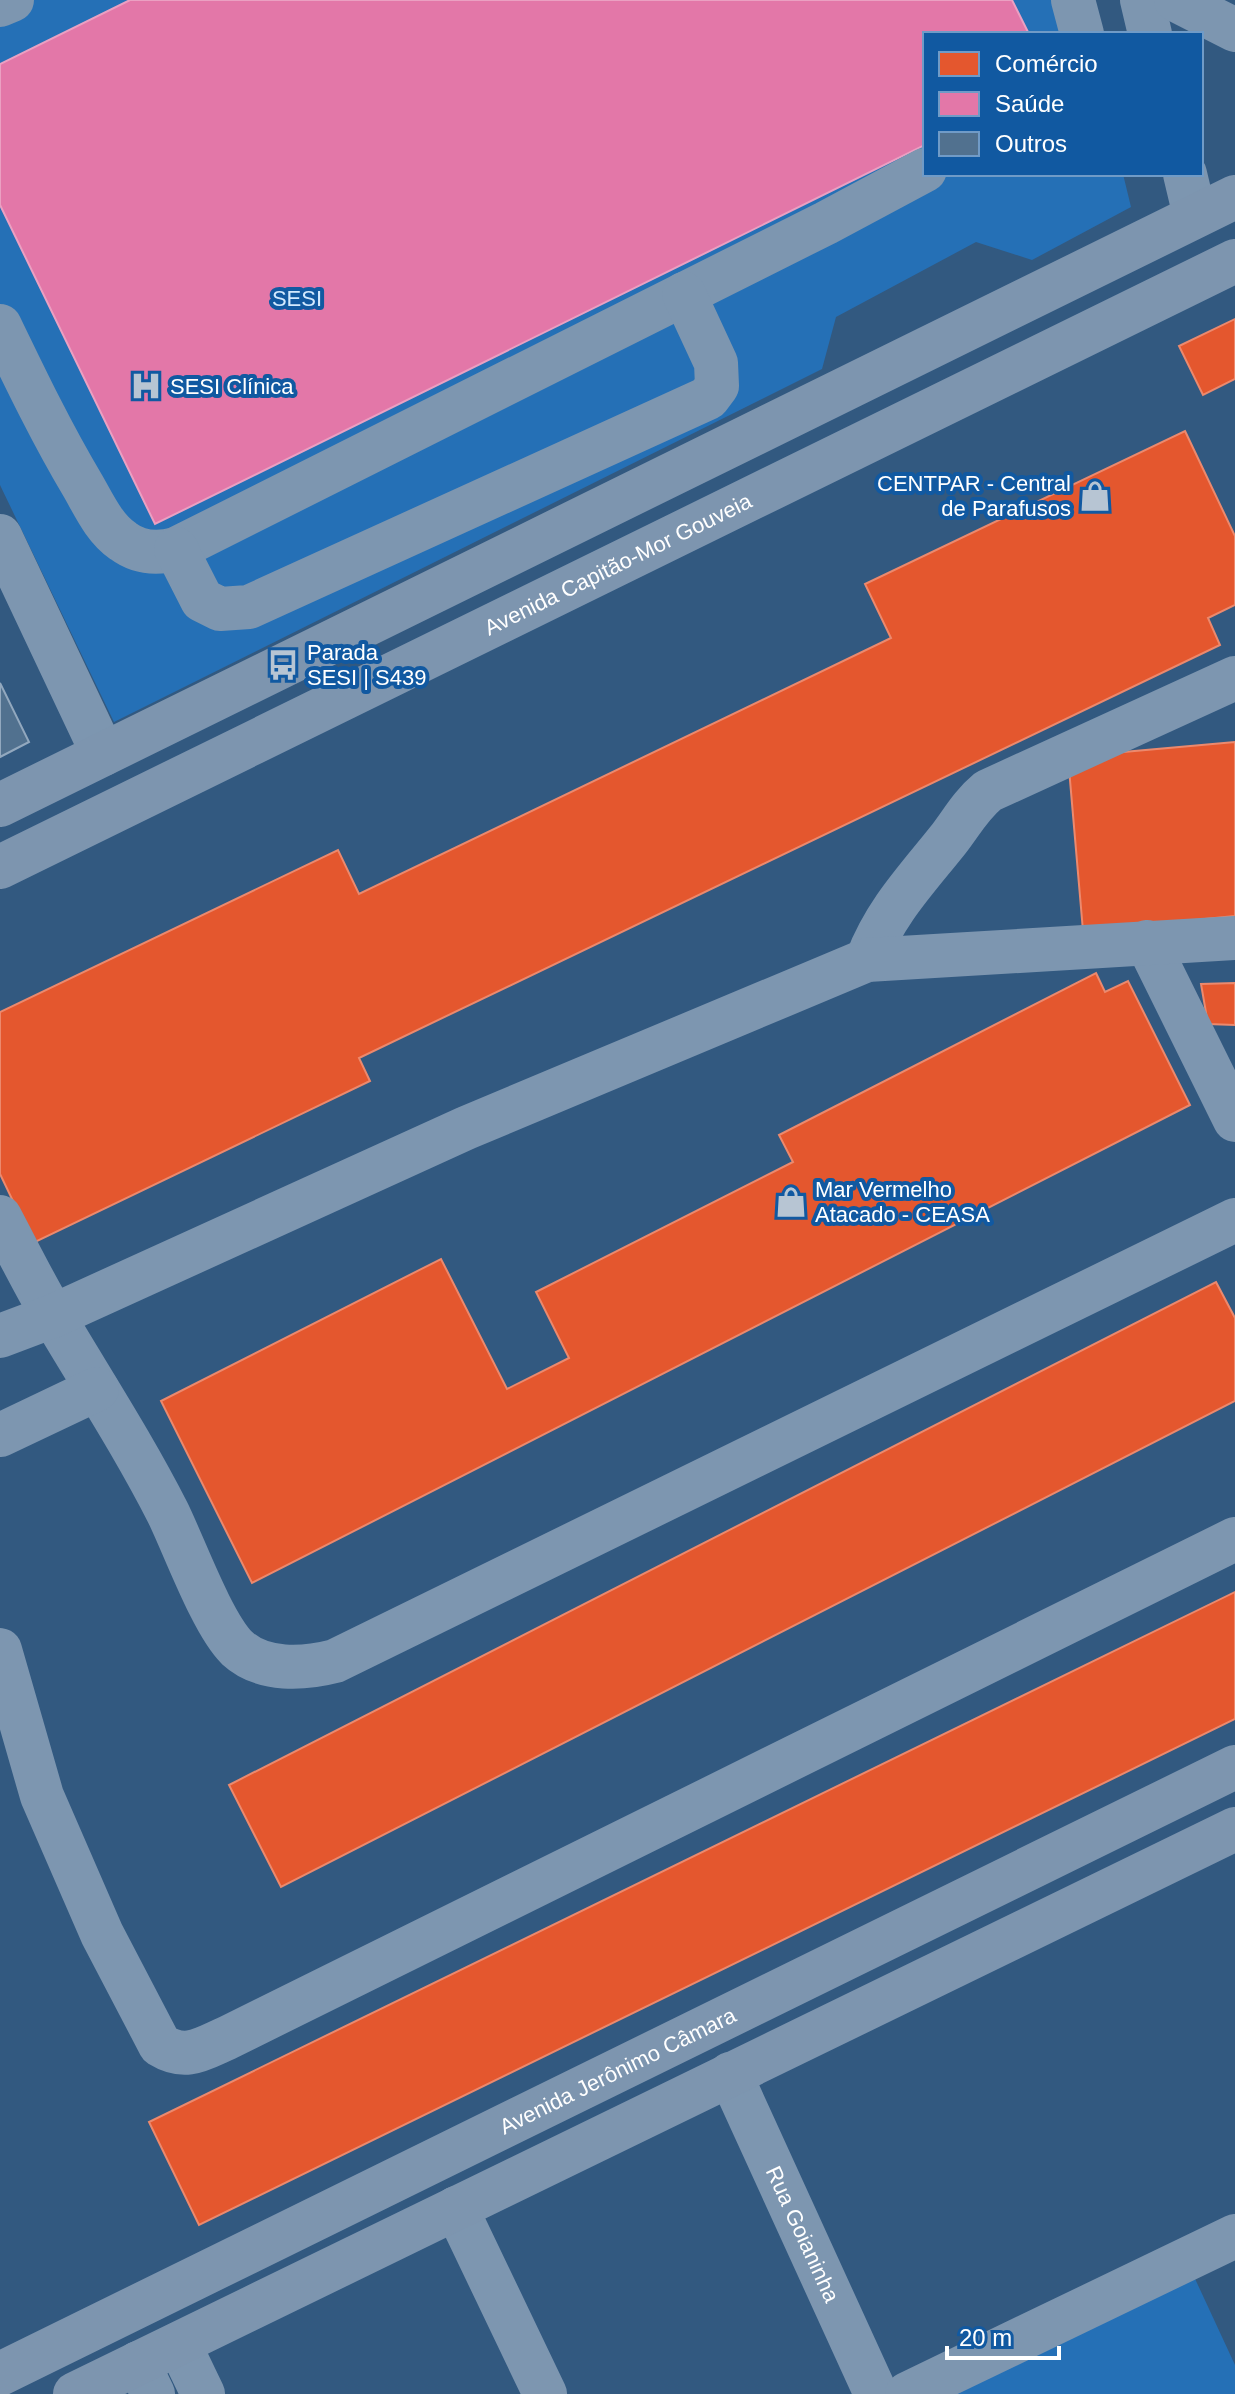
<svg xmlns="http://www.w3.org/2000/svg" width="1235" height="2394" font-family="Arial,sans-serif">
<rect width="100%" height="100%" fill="#325980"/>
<path fill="#2570b6" d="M0,0H1081L1089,34H925V174H1123L1131,207L1032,260L976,242L836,317L822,369L114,722L0,485Z
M1184,2255L1235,2365V2394H886Z"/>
<path fill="#e4572e" stroke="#ec896d" stroke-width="2" d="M1235,319V379L1203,395L1179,346Z
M1185,431L1235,536V605L1208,618L1220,645L359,1058L370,1081L33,1243L0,1174V1012L338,850L359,894L891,638L865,584Z
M1235,742V916L1083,931L1068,757Z
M1096,973L1105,992L1128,981L1190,1105L252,1583L161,1401L441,1259L507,1389L569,1358L536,1292L793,1162L779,1135Z
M1235,983V1025L1208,1024L1201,984Z
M1216,1282L1235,1318V1401L281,1887L229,1785Z
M1235,1592V1719L199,2225L149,2122Z"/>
<path fill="#e377a8" stroke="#eba0c2" stroke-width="2" d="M130,0H1012L1029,34H925V145L155,524L0,205V64Z"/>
<path fill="#51718f" stroke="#92a8be" stroke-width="2" d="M0,683L29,742L0,757Z"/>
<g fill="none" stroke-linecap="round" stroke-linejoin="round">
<g stroke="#7d96b0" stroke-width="44">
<path d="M1073,0L1082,34"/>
<path d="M1142,0L1150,34"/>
<path d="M1176,0L1235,30"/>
<path d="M0,5L12,0"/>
<path d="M1185,174L1195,216"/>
<path d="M0,326C26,380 52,434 83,486C94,505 104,528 123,541C139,553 157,554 176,549L826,223L925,170"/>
<path d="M0,536L103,754"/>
<path d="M176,549L202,600L220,609L249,607L708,398L717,386L716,363L684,294"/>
<path d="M1147,942L1235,1120"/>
<path d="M867,960C885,912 917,879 948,840C962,822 970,806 988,791L1235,678"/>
<path d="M0,1217C18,1251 35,1286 55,1319C93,1383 134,1446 168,1513C185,1548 212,1623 237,1648C263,1672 304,1669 335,1661L1235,1220"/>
<path d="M0,1336L53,1316L466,1128L867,960L1235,938"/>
<path d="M0,1435L97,1389"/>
<path d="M0,1650L42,1796L102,1934L160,2045C186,2061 202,2049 227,2038L1235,1539"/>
<path id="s1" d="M730,2074L876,2394"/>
<path d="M456,2208L545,2394"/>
<path d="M179,2344L203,2394"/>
<path d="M138,2363L153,2394"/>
<path d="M907,2394L1235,2236"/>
</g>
<g stroke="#7d95af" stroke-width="44">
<path d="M0,805L1235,197"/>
<path id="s2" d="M0,867L1235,261"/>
<path id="s3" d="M0,2374L1235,1767"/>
<path d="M75,2394L1235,1829"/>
</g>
</g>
<defs>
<symbol id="hospital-bare" viewBox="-9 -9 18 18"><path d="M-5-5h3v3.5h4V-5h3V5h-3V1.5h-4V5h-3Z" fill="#b7c5d3" stroke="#1159a1" stroke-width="2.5" paint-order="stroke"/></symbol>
<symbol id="shop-bare" viewBox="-9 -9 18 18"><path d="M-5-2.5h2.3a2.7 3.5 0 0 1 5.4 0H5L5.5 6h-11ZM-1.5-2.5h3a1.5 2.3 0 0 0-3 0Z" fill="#b7c5d3" stroke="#1159a1" stroke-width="2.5" paint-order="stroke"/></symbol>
<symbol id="bus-bare" viewBox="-9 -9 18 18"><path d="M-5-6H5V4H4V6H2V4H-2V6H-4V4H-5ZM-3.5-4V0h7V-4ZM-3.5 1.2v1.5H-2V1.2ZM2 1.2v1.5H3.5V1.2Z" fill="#b7c5d3" stroke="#1159a1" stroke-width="2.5" paint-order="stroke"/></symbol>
</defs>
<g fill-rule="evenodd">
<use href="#hospital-bare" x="124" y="364" width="44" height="44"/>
<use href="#shop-bare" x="1073" y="474" width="44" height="44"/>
<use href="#bus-bare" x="261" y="643" width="44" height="44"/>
<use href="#shop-bare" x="769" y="1180" width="44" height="44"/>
</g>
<g text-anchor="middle" stroke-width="8" stroke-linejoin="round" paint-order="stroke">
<g font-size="22" fill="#d2e9fe" stroke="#1159a1">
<text x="297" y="306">SESI</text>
</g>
<g font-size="22" fill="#fff" stroke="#1159a1" text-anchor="start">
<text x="170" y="394">SESI Clínica</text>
<text x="1071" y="491" text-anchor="end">CENTPAR - Central<tspan x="1071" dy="25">de Parafusos</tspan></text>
<text x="307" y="660">Parada<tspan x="307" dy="25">SESI | S439</tspan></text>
<text x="815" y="1197">Mar Vermelho<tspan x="815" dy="25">Atacado - CEASA</tspan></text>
</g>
<g font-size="22" fill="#fff" stroke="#1159a1">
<text dy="8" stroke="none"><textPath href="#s2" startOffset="688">Avenida Capitão-Mor Gouveia</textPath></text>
<text dy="8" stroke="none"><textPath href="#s3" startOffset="688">Avenida Jerônimo Câmara</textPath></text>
<text dy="8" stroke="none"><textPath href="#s1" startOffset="176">Rua Goianinha</textPath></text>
</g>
</g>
<rect x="923" y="32" width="280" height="144" fill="#1159a1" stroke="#709bc7" stroke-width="2"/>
<rect x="939" y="52" width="40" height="24" fill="#e4572e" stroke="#709bc7" stroke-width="2"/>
<text x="995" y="72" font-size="24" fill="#ffffff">Comércio</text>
<rect x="939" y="92" width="40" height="24" fill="#e377a8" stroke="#709bc7" stroke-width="2"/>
<text x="995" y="112" font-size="24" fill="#ffffff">Saúde</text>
<rect x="939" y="132" width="40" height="24" fill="#51718f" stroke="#709bc7" stroke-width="2"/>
<text x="995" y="152" font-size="24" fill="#ffffff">Outros</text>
<path d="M947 2346v12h112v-12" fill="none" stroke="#ffffff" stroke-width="4"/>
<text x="959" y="2346" font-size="24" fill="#ffffff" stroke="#1159a1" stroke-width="6" paint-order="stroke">20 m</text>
</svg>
